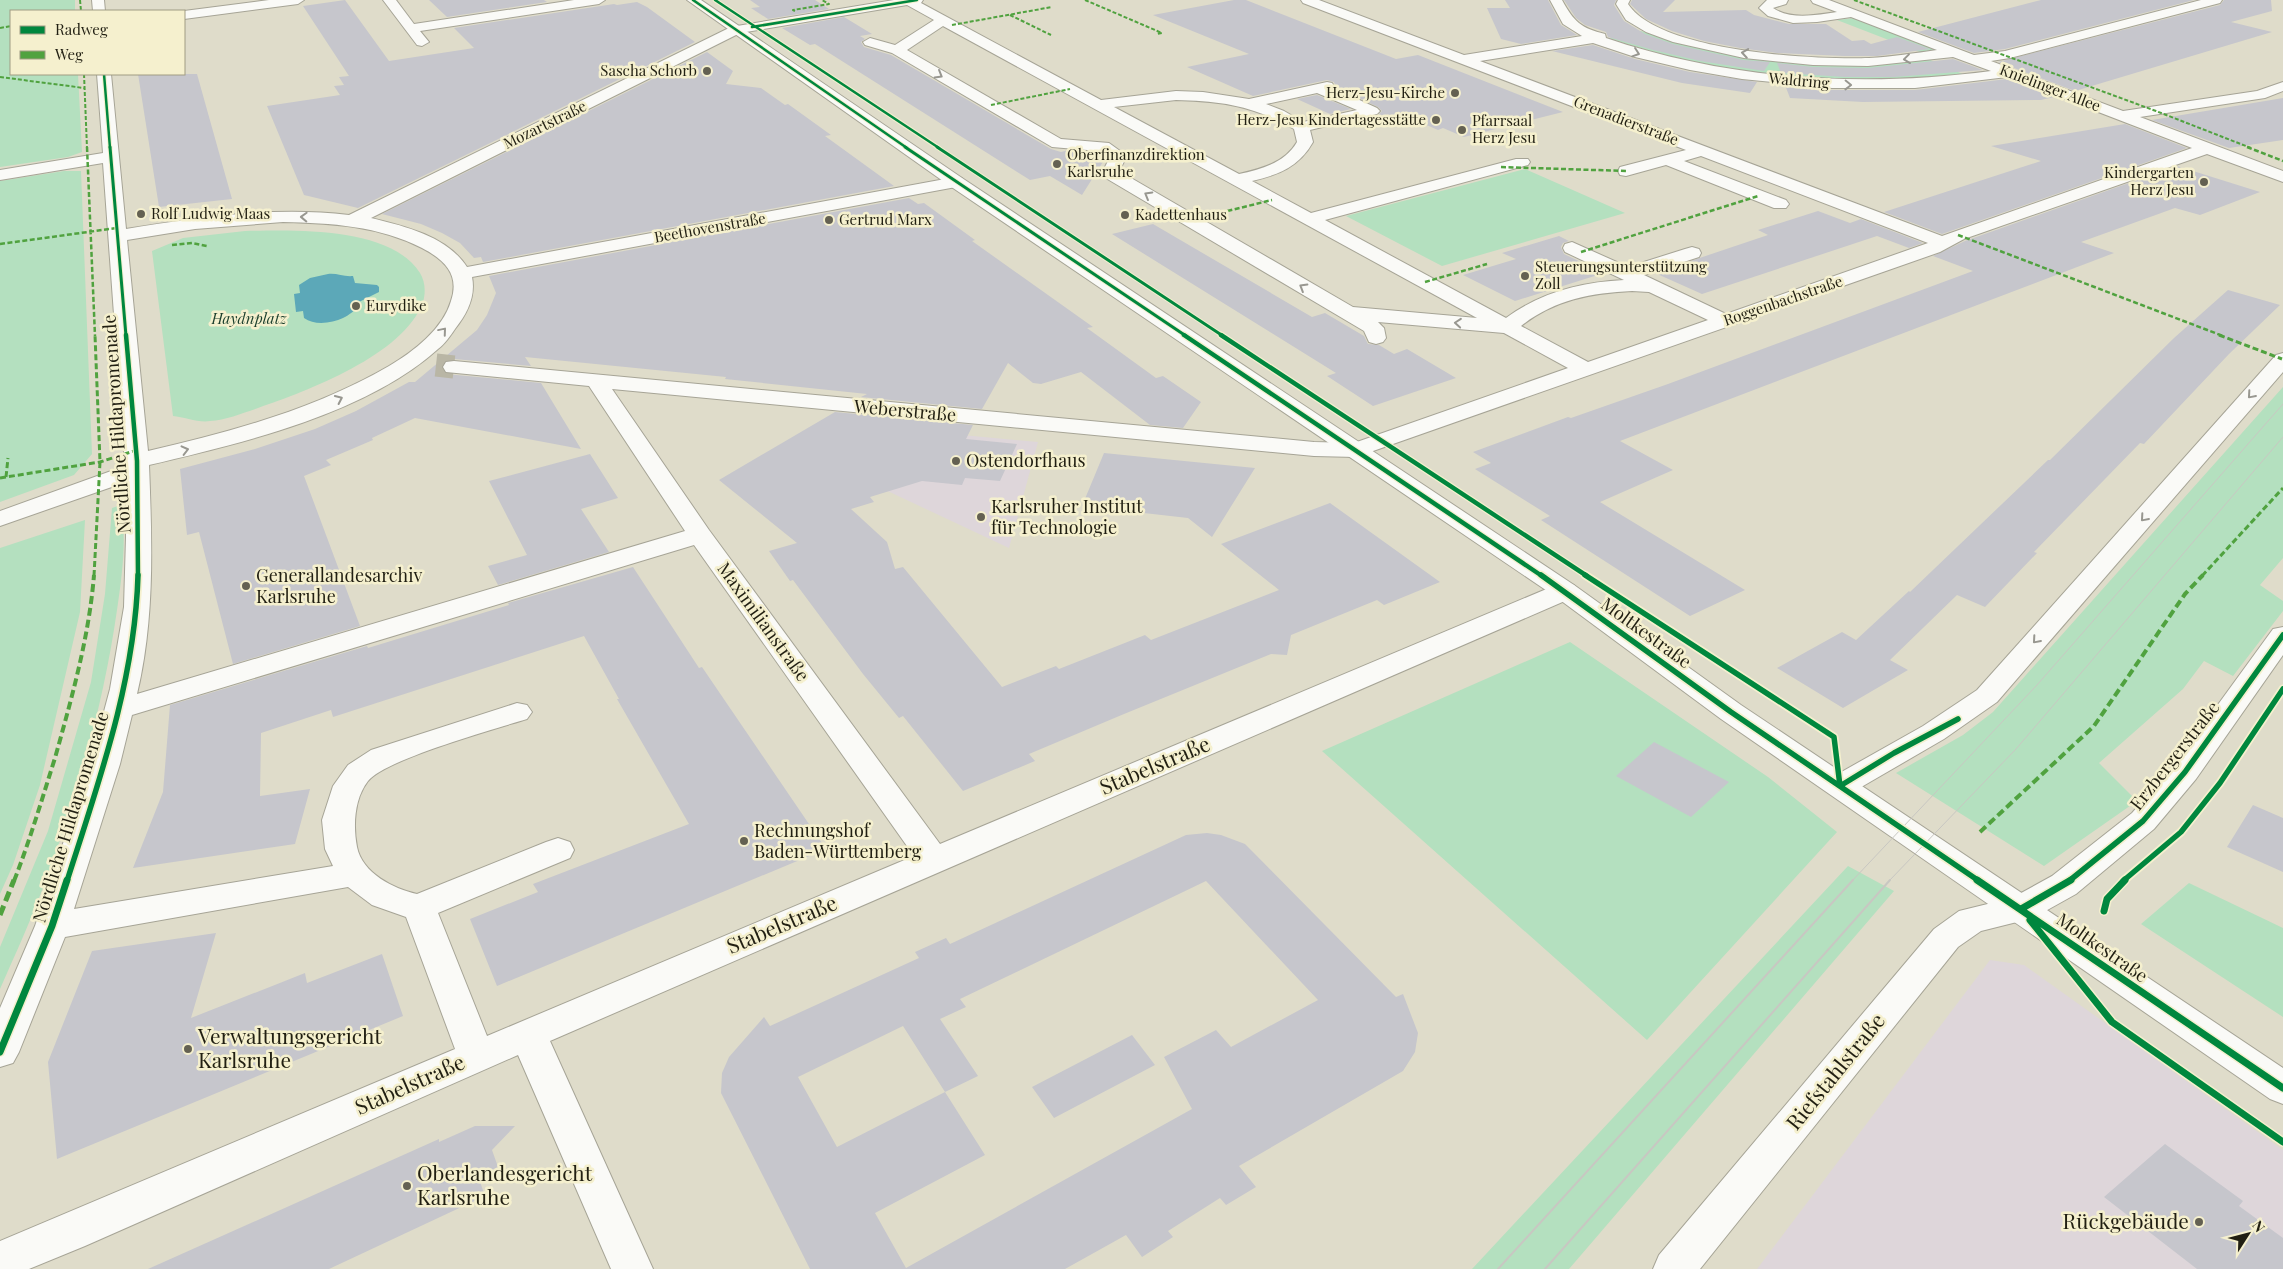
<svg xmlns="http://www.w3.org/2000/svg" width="2283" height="1269" font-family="'Playfair Display',serif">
<rect width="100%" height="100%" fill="#dfdcca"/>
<path fill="#ded6da" d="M909,430L1038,442L1009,548L879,487Z
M1990,960L2024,965L2283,1150V1269H1757Z"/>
<path fill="#b4e0bf" d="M0,0H75V11H11V74H78L82,152L68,157L0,167Z
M1853,18L1941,51L1925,54L1837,20Z
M1641,31L1680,43L1712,51L1793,63L1866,66L1928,59L1965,75C1910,79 1854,83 1798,79C1734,74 1670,58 1609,38Z
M1525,169L1625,213L1442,266L1346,216Z
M64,171H81L92,454L74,475L0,502V181Z
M245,231C294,230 390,226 420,273C425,281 426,292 423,302C404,355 307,391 258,408C243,413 226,420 210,421C199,423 184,417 173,416L152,251L183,238Z
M2283,387V558L2260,585L2283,601V611L2233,676L2204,661L2183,689L2099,763L2137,801L2044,866L1896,773L1963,735L1993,712Z
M121,505C127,540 122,576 117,610C104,702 77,798 44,885C31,920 15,955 0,989V947L48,831L91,682L105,594L112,508Z
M85,520L80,612L40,785L13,865L0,894V548Z
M1570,642L1768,777L1837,832L1647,1040L1322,751Z
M1848,866L1894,891L1569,1269H1472Z
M2189,883L2283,928V1017L2141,924Z"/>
<path fill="#5ca8b8" d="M328,274C337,273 344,277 353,276L355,283L377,285L379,287V292L359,302L360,308C353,310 350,315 343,318C332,323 315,326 304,318L303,311L296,312L294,294L300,293L299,285L310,278Z"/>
<path fill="#c6c6cc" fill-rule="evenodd" d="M345,0L389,61L474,48L454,28L614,4L617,5L637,2L647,7L695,42L358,208L304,195L267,106L340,95L334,86L344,85L339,77L349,76L303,6Z
M429,0H544L547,2L447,17Z
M750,0H815L829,9L768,19L751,8L760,7Z
M1234,0H1246L1396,59L1418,55L1563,112L1464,137L1443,128L1438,130L1408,117L1374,125L1362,120L1378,115L1382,111L1378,107L1336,87L1334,82L1327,80L1253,96L1187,67L1249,54L1153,15Z
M1505,0H1548L1561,25L1577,35L1521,44L1501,39L1487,8H1510Z
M1564,0H1616L1614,5L1624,21L1645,34L1673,44L1744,60L1770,62L1764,71L1700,61L1653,50L1608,37L1606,32L1585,25L1576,18Z
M1632,0H1675L1663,12L1746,10L1754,15L1789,24H1826L1852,41L1864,40L1871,44L1897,37L1930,49L1877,56H1844L1777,53L1740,48L1704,41L1672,31L1646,19L1630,4Z
M2041,0H2194L2005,49L1974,53L1918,32Z
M2224,0H2271L2272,11L2231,22L2272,32L2075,91L1998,62L2220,5Z
M844,17L872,34L860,36L865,39L861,42L864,47L891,55L1051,149L1061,152L1069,150L1098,153L1106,157L1082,195L1050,176L1030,180L815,44L810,45L782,28Z
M1593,45L1635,59L1690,72L1757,82L1750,93L1682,83L1552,51Z
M707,52L733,71L726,84L761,88L785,105L788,104L831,135L825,136L894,186L483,262L481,257L474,258L460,243L442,233L421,224L382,214Z
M1953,59L1983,70L1894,77H1845L1781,73L1777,63L1813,67L1868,68Z
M138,74H197L232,199L159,207Z
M2007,79L2054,97L2041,100L1863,102L1790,98L1785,85L1832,90H1915Z
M1317,95L1351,109L1330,114L1297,99Z
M2283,98V140L2229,148L2152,120Z
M2125,124L2187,148L1942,234L1884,212L2041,161L1991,146Z
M2177,166L2260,192L2200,215L2175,208L2081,242L2114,253L1620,441L1673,470L1600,502L1745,590L1690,616L1541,520L1550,516L1475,469L1491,463L1473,452L1568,417L1571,418L1668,384L1973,271L1933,256L1965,241Z
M909,198L918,204L924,203L975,240L972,241L1093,327L1087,328L1156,378L1163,376L1201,402L1183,428L1150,425L1081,372L1041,384L1033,383L1008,363L982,409L861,397L867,394L725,379L726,377L525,357L531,366L454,359L446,360L441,368L446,374L541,383L581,449L415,418L372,438L373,440L326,460L331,465L304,476L360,626L233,664L199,532L187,535L180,469L255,449L315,429L356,411L409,382H415L477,330L487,315L496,293L489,276Z
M1818,211L1850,223L1861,219L1923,243L1909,248L1877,236L1702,294L1655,273L1768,235L1758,230Z
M1153,224L1312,317L1325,313L1364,336L1368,344L1379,345L1394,354L1407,349L1456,378L1373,406L1327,376L1336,373L1112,234Z
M1559,236L1569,241L1563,243L1561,247L1564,254L1604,273L1515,301L1463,275L1516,259L1502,253Z
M2228,290L2280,305L2229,354L2144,444L2140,443L2034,552L2037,553L1985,607L1957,595L1890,660L1908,670L1843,708L1777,668L1842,632L1856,640L1909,591L1910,592L2048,460H2050L2174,338Z
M835,412L973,425L966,439L1017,444L1000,481L965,478L962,485L922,481L870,497L874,502L851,509L887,542L895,569L903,567L1002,687L1056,666L1059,669L1145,635L1151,640L1279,590L1221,544L1330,503L1440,582L1384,605L1377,600L1291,635L1287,655L1271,654L1124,714L1029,754L1035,761L963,791L903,716L899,718L863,674L793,580L790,581L769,551L797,543L719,480Z
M1104,453L1174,460L1255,468L1212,537L1188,518L1082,506Z
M590,454L618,498L581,509L609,552L498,585L488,566L527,555L489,481Z
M633,567L699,668L702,667L826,849L497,986L470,919L538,892L533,884L689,824L617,699H619L584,636L333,717L331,710L261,733L260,796L310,789L295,844L133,868L163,792L170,705L367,646L368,648L509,605L508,603Z
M1654,742L1729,782L1691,817L1616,776Z
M2253,805L2283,818V872L2227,847Z
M1207,833L1221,835L1245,844L1396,997L1403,994L1418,1033L1415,1052L1403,1071L1239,1166L1256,1187L1226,1205L1220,1198L1168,1231L1173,1237L1142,1257L1126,1235L1065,1269H810L721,1093L722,1073L729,1057L764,1017L770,1026L919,958L915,952L946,938L950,944L1186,835ZM1206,881L1318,1000L1231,1047L1216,1030L1164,1057L1192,1109L906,1268L875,1213L985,1155L945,1092L978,1076L940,1019L966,1007L960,999ZM903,1026L945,1092L837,1147L798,1077Z
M216,933L191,1018L305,973L307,983L382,954L403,1016L57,1159L48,1062L92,951Z
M1132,1035L1155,1065L1054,1118L1032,1087Z
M475,1126H515L492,1150L498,1167L478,1176L485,1196L329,1269H148L439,1139V1142Z
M2165,1144L2243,1201L2239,1206L2283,1238V1269H2197L2104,1197Z"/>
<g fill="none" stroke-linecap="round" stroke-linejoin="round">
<path stroke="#b9b6a5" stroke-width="23" stroke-dasharray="23 12" stroke-linecap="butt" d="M436,365L454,367"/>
<defs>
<path id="minor" d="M92,0H104L105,11H93Z
M269,0H304L298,4L184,19V11Z
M383,0H396L414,24L574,0H605L599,4L420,31L429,42L422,46L417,45Z
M894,0H923L921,3L1101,100L1176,91L1203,92L1249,99L1327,82L1332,83L1334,86L1333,88L1377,108L1380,111L1377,114L1310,130L1313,142C1299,167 1278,175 1252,181L1311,213L1516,159H1528L1530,162L1528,165L1325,220L1506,318C1541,292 1582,282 1624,280L1565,252L1563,248L1565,244L1572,242L1628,267L1685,249L1692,247L1699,249L1701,253L1699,257L1644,275L1726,314L1928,243L1701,156L1684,161L1786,200L1789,204L1786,208H1774L1666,165L1626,176L1620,175L1618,171L1620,167L1686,150L1303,3L1301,0H1319L1464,55L1582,36L1563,24L1550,0H1562C1574,22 1581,28 1605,34L1606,38C1729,80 1862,88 1991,71L1953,57L1868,66L1813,65L1744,58L1673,42L1646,32L1626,20L1616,4L1618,0H1630L1628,4C1660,52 1814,60 1869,58C1892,57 1915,53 1937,50L1851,17L1817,22L1793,23L1768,16L1759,8L1767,0H1788L1786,4L1773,8C1790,20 1817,15 1837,12L1813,3L1811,0H1829L1974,55L2005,51L2201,0H2222L2220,3L2010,58L1991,61L2123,111L2257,91L2283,82V91L2265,98L2140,117L2283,171V182L2207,154L1964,239L1940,252L1356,457L1314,456L612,389L709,530L940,844L1556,585L1565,583L1574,585L1578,591L1574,597L550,1041L653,1269H611L518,1055L85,1246L29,1269H0V1241L455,1049L406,917L372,905L348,887L65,937L19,1052L13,1063L0,1067V1008L35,926L90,764L110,689L124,607L126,537V482L0,526V511L125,466L103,163L0,180V170L103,153L97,74H111L126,229C200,217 275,206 349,215L731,27ZM907,5L934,20L895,45L870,38L863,42L865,45L892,53L1052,147L1099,151L1110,157L1102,173L1104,177L1364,331L1369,342L1376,344L1383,342L1386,338L1384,328L1378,322L1504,333L1568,368L1354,443L1314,442L454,361L446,362L443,367L446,372L589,386L685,531L137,694C155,619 152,541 149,465C242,443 366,414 438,349C445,344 450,336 455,329C467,314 476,297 472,277L956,187L962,186L964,182L962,178L956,177L467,267C447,236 404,226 371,218L740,33ZM943,26L1477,318L1353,307L1119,171L1127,156L1109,143L1061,139L907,50ZM1593,43L1635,57L1690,70L1742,79L1832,88H1915L2007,77L2192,148L1942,236L1480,61ZM1317,93L1357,110L1303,122L1284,111L1266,104ZM1176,100C1222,101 1254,106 1294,129L1297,142C1285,163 1261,169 1239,174L1114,107ZM283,222C332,223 378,226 422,248C445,260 460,275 451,301C443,329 413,352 389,366C315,409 231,432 148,451L127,240L195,229ZM1632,291L1649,292L1708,320L1588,362L1521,326C1554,300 1590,293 1632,291ZM694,545L914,856L487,1036L438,913L570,858L574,850L570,842L558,838L546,842L417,894C394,889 362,873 357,847C353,826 354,799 368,781C386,759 495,729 527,719L532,712L527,705L517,703L371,750L348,765L333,786L322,820L325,849L333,866L74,909L120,764L132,715Z
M2283,353V372L1997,702L1944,739L1851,793L1840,797L1829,793L1824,786L1829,779L1923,726L1977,690L2276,355Z
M2283,627V655L2196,779L2154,829L2076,894L2033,918L1981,931L1958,947L1700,1269H1653L1659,1255L1934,929L1959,911L2012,898L2052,876L2132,813L2174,765L2273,629Z"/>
<path id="major" d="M687,0H701L962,178L1574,585L1741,705L2283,1068V1104L2270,1099L1721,719L1556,597L950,186Z"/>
</defs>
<use href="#minor" stroke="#a6a496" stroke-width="2"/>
<use href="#major" stroke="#a6a496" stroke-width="2"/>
<use href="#minor" fill="#fafaf7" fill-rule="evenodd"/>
<use href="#major" fill="#fafaf7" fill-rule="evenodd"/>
<path stroke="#c8c7c2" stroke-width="1" d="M1852,881L2037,685L2283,404
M1889,881L2016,749L2283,437"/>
<path stroke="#c8c7c2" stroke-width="2" d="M1498,1269L1853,880
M1545,1269L1890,880"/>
<path stroke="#50a23f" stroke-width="2" stroke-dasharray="4 2" stroke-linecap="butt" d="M80,0L81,11
M1085,0L1162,33L1157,34
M1854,0L2156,111L2251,148
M795,11L793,10L829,4L822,0
M1010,15L1051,35
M952,25L1052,7
M0,28L11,26
M84,74L87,148
M0,77L84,88
M991,105L1070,89"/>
<path stroke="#50a23f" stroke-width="2.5" stroke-dasharray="5 2.5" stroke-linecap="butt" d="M87,147L95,336
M2247,147L2283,161
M1501,167L1626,171
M1191,220L1272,200
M1958,235L2223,336
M0,244L117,228
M172,245L192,243L207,246
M1581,252L1758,196
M1425,282L1487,264"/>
<path stroke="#50a23f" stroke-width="3" stroke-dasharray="6 3" stroke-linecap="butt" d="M2219,335L2282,359
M6,477L8,458
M0,478L100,462L137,450
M94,576L100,462L95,335
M2202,576L2283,488"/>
<path stroke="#50a23f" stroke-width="4" stroke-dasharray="8 4" stroke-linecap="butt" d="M1980,832L2094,726L2185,594L2203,575
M14,881C30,840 42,799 55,758C72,697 89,637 94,575"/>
<path stroke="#50a23f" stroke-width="5" stroke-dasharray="10 5" stroke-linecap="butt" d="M0,915L14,880"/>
<defs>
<path id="cycleway-far4" d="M693,0L907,148
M715,0L939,148
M752,27L917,0
M104,74L110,148"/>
<path id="cycleway-far3" d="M110,147L126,336
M905,147L1186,336
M937,147L1223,336"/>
<path id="cycleway-far2" d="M126,335L137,461L138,576
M1184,335L1542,576
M1221,335L1587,576"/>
<path id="cycleway-far1" d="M1541,575L1731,712L1979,881
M1585,575L1834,737L1840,786
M1840,786L1894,753L1958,719
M67,881C99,781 135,681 138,575
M2069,881L2143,821L2185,772L2283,635
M2123,881L2181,832L2220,783L2283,689"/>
<path id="cycleway" d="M1977,880L2283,1088
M2021,909L2071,880
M2104,911L2107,899L2125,880
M2030,920L2112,1022L2283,1142
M0,1052L52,926L67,880"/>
</defs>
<use href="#cycleway-far4" stroke="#f5f0ce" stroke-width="4.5"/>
<use href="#cycleway-far3" stroke="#f5f0ce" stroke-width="5"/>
<use href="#cycleway-far2" stroke="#f5f0ce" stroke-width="7"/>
<use href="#cycleway-far1" stroke="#f5f0ce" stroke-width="9"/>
<use href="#cycleway" stroke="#f5f0ce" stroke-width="10"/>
<use href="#cycleway-far4" stroke="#00873e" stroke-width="2.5"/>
<use href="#cycleway-far3" stroke="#00873e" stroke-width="3"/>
<use href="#cycleway-far2" stroke="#00873e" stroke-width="4.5"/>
<use href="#cycleway-far1" stroke="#00873e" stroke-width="5.5"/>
<use href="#cycleway" stroke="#00873e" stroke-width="7"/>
</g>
<defs><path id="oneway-chevron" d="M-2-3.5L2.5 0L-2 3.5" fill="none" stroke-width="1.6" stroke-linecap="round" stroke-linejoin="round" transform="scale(1.25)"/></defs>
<g stroke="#989790">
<use href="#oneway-chevron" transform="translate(1636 53) rotate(19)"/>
<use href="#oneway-chevron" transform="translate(1745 53) rotate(-171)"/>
<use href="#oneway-chevron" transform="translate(1907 59) rotate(173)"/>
<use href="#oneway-chevron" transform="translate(939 75) rotate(30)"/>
<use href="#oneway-chevron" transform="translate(1848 85) rotate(1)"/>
<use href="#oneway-chevron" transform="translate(1148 195) rotate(-150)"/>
<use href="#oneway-chevron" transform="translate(304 217) rotate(-178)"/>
<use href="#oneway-chevron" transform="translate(1303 287) rotate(-149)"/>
<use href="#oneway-chevron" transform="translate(1458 323) rotate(-175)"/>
<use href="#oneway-chevron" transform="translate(443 331) rotate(-50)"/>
<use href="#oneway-chevron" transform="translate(2251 395) rotate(131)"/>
<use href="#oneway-chevron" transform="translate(339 399) rotate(-25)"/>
<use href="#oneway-chevron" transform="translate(185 450) rotate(-14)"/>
<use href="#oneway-chevron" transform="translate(2144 518) rotate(131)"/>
<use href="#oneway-chevron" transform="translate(2036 640) rotate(131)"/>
</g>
<g fill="#646152" stroke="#f5f0ce" stroke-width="2">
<circle cx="707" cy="71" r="5"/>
<circle cx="1455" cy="93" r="5"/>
<circle cx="1436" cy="120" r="5"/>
<circle cx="1462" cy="130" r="5"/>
<circle cx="1057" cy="164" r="5"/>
<circle cx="2204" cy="182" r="5"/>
<circle cx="141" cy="214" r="5"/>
<circle cx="1125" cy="215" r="5"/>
<circle cx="829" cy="220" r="5"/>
<circle cx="1525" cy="276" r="5"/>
<circle cx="356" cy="306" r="5"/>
<circle cx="956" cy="461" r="5"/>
<circle cx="981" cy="517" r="5"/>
<circle cx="246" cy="586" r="5"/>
<circle cx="744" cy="841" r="5"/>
<circle cx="188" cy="1049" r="5"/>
<circle cx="407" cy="1186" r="5"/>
<circle cx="2199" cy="1222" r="5"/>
</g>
<g text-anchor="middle" stroke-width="5" stroke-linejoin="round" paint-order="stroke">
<g font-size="15" fill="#211f12" stroke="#f5f0ce" text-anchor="start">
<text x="697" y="76" text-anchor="end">Sascha Schorb</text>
<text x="1445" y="98" text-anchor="end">Herz-Jesu-Kirche</text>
<text x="1426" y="125" text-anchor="end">Herz-Jesu Kindertagesstätte</text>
<text x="1472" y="126">Pfarrsaal<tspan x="1472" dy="17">Herz Jesu</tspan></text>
<text x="1067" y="160">Oberfinanzdirektion<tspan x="1067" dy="17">Karlsruhe</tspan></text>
<text x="2194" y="178" text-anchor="end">Kindergarten<tspan x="2194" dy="17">Herz Jesu</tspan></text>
<text x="151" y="219">Rolf Ludwig Maas</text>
<text x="1135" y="220">Kadettenhaus</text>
<text x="839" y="225">Gertrud Marx</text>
<text x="1535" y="272">Steuerungsunterstützung<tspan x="1535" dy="17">Zoll</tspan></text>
<text x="366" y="311">Eurydike</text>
</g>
<g font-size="15" fill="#211f12" stroke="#f5f0ce">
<text transform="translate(1799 81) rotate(5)" y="5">Waldring</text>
<text transform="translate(2050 88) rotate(21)" y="5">Knielinger Allee</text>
<text transform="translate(1626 121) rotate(21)" y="5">Grenadierstraße</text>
<text transform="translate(545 125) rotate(-26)" y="5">Mozartstraße</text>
<text transform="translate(710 228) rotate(-10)" y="5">Beethovenstraße</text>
<text transform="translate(1783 301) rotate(-19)" y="5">Roggenbachstraße</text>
</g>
<g font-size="15" font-style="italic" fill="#1a3e2c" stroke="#f5f0ce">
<text x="249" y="324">Haydnplatz</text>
</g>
<g font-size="18" fill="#211f12" stroke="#f5f0ce">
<text transform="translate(905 411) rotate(5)" y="6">Weberstraße</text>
<text transform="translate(117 424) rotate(-94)" y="6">Nördliche Hildapromenade</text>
<text transform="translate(763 622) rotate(54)" y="6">Maximilianstraße</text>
<text transform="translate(1646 633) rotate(36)" y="6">Moltkestraße</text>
<text transform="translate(2175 756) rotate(-52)" y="6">Erzbergerstraße</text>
<text transform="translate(71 817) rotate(-73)" y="6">Nördliche Hildapromenade</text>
<text transform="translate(2102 948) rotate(35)" y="6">Moltkestraße</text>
</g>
<g font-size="18" fill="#211f12" stroke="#f5f0ce" text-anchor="start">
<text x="966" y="467">Ostendorfhaus</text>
<text x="991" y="513">Karlsruher Institut<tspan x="991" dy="21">für Technologie</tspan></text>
<text x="256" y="582">Generallandesarchiv<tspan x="256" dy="21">Karlsruhe</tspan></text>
<text x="754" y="837">Rechnungshof<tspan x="754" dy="21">Baden-Württemberg</tspan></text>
</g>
<g font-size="21" fill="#211f12" stroke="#f5f0ce">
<text transform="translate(1155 766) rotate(-23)" y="7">Stabelstraße</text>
<text transform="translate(782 925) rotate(-23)" y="7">Stabelstraße</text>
<text transform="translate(1836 1072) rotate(-51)" y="7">Riefstahlstraße</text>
<text transform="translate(410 1085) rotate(-24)" y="7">Stabelstraße</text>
</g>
<g font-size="21" fill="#211f12" stroke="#f5f0ce" text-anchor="start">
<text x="198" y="1044">Verwaltungsgericht<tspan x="198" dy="24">Karlsruhe</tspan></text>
<text x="417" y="1181">Oberlandesgericht<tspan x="417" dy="24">Karlsruhe</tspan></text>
<text x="2189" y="1229" text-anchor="end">Rückgebäude</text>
</g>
</g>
<rect x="10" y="10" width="175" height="65" fill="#f5f0ce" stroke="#a09c83"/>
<rect x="20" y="26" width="25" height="8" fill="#00873e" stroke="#a09c83"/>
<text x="55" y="35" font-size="15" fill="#211f12">Radweg</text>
<rect x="20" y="51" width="25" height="8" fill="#50a23f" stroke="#a09c83"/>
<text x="55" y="60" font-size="15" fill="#211f12">Weg</text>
<g transform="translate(2248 1234) rotate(54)" stroke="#f5f0ce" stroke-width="4" paint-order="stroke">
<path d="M0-4L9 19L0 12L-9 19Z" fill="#211f12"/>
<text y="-8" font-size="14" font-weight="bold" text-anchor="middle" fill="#211f12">N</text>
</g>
</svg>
